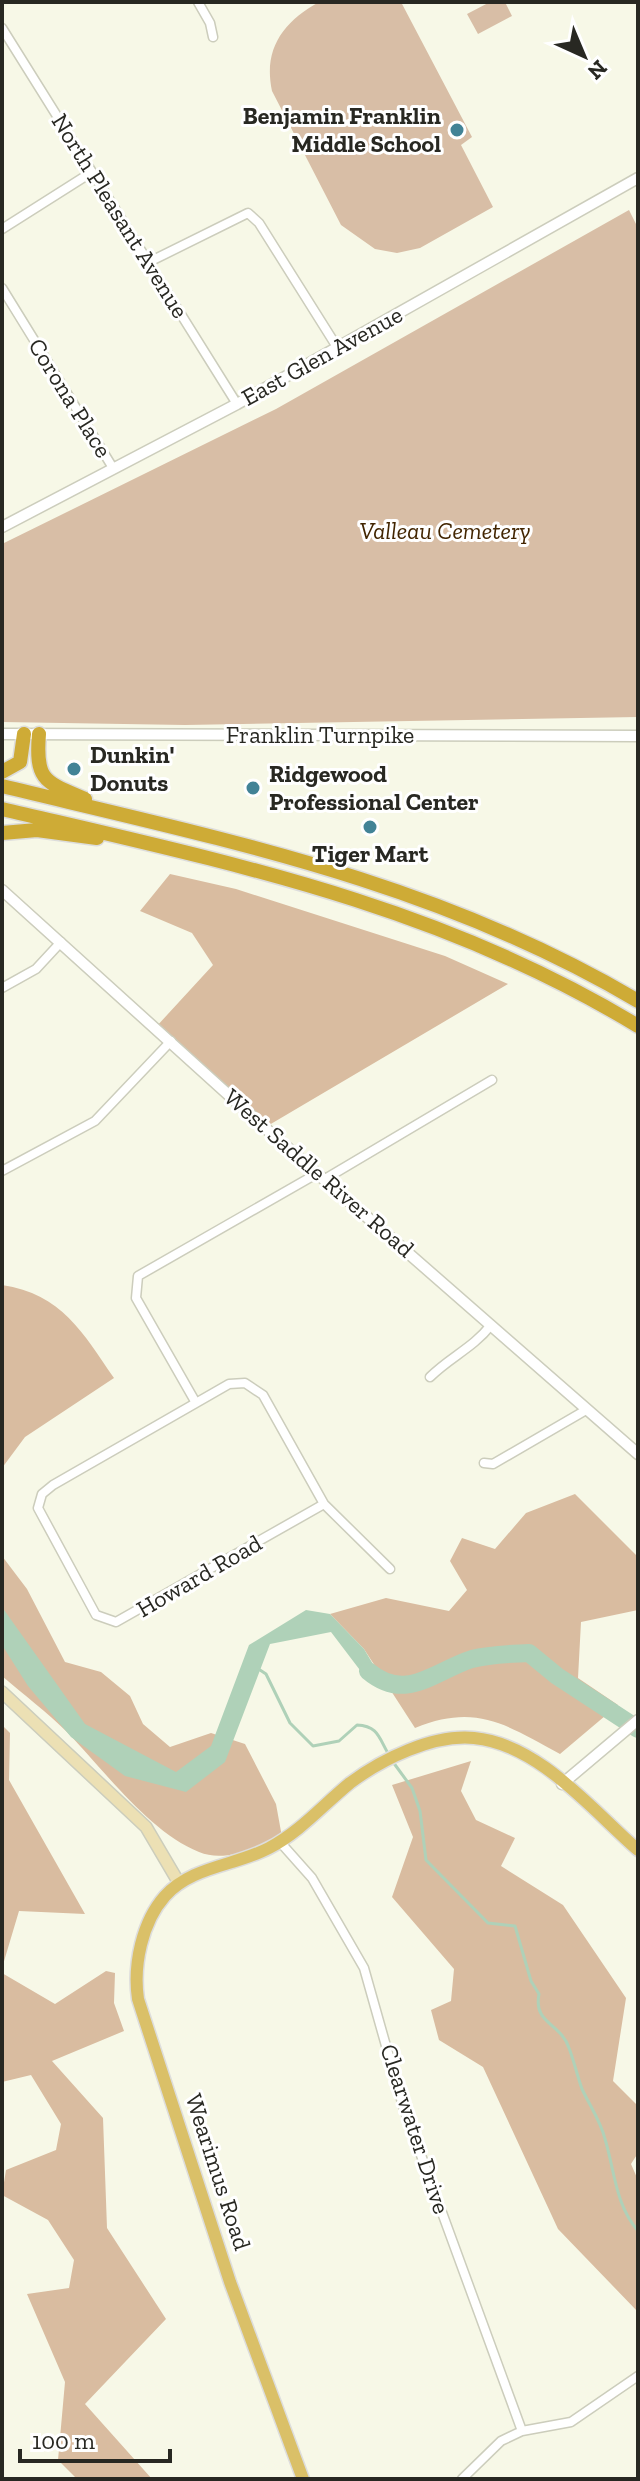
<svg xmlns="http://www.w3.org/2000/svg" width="640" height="2481" font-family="'Zilla Slab',serif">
<rect width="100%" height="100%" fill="#f7f8e7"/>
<path fill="#d8bea6" d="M319,2H401L472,137L461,145L493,207L420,248L397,253L375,249L341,225L272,91C263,49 283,22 319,2Z
M490,2H505L512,16L478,34L467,14Z
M629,210L638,228V717L185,725L2,722V544L276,409Z"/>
<path fill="#d9bca0" d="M170,874L236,889L445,956L508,984L264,1128L156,1027L213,965L192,933L140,911Z
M2,1285C62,1294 83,1333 114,1378L25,1437L2,1468Z
M575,1494L638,1557V1610L581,1622L578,1678L618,1705L560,1754C506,1725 477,1703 415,1728L364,1649L330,1614L386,1598L449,1611L467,1590L450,1561L462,1538L495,1549L526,1513Z
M2,1556L27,1589L65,1662L101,1672L130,1696L143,1724L170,1747L211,1733L245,1744L276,1804L282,1837C258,1847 225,1863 199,1852C149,1832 104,1770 67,1732C47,1712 24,1695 2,1676Z
M2,1725L10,1733L9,1780L85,1914L19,1911L2,1968Z
M471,1761L461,1791L476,1820L515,1838L501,1866L563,1905L626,1998L613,2081L638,2106V2153L631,2164L638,2180V2312L558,2229L483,2067L439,2040L431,2010L451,2001L454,1969L392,1897L413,1837L392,1785Z
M106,1971L115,1973L114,2003L124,2031L52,2061L103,2118L107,2228L166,2319L85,2404L152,2479H77L58,2460L65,2382L27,2294L69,2288L74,2260L48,2220L2,2195L6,2170L56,2150L61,2124L31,2075L2,2082V1973L55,2004Z"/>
<path fill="#afd1b8" d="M2,1607L85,1724L176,1772L211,1746L249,1645L306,1610L330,1614L364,1649L386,1686L369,1682L331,1632L270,1644L225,1762L186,1792L125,1776L71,1737L28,1686L2,1645Z"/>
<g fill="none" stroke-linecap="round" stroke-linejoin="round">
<path stroke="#afd1b8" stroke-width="3" d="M260,1670L266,1674L290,1723L313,1746L339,1741L357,1725C379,1726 379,1739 389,1755
M393,1762L412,1788L420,1811L426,1860L488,1923L515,1926L531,1981L539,1994C533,2024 561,2023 569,2048C574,2061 577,2075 582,2089C590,2106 601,2122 605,2139C615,2172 615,2204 638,2231"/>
<path stroke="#afd1b8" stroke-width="18" d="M368,1671C406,1703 434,1671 472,1659C491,1654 510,1654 529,1653L557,1676L638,1729"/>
<defs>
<path id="minor" d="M198,2L210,23L213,37
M2,28L237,404
M2,229L92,172
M149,262L248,213L259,223L337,347
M2,288L113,468
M2,988L36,969L61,942
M2,1171L95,1121L171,1041
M325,1179L492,1080
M430,1377C450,1357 473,1348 491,1325
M196,1403L136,1298L138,1276L318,1173
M484,1463L493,1464L586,1410
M324,1504L116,1622L96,1615L38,1508L42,1494L53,1485L229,1384L245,1383L263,1395L324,1504L390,1569
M280,1842L312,1878L364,1968L403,2106L522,2431
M462,2479L501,2441L522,2431L571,2422L638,2376"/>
<path id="tertiary" d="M2,527L237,404L638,178
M2,734L638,736
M2,890L264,1127L638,1454
M562,1784L638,1720"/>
<path id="secondary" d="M2,1692L146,1827L179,1883"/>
<path id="primary" d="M303,2479L230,2282L138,1999C133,1965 142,1922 165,1896C192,1866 235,1866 269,1848C300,1832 323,1805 350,1783C382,1759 433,1734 474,1738C539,1744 592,1810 638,1850"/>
<path id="trunk" d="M39,734C35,781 45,782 85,799
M2,772L20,762L24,734
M2,786C226,840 437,882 638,1001
M2,809C227,862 437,904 638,1026
M2,833L37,830L97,838"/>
</defs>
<use href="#minor" stroke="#cccdbc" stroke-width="11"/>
<use href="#tertiary" stroke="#cccdbc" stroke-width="13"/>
<use href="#secondary" stroke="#cccdbc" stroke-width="14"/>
<use href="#primary" stroke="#dddddc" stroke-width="15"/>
<use href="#trunk" stroke="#dddddc" stroke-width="17"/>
<use href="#minor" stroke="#fff" stroke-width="8"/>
<use href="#tertiary" stroke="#fff" stroke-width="10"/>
<use href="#secondary" stroke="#ece0b4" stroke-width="11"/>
<use href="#primary" stroke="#dac068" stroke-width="12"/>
<use href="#trunk" stroke="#ceab36" stroke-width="14"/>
</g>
<g fill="#428396" stroke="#fff" stroke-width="3">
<circle cx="457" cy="130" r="8"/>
<circle cx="74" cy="769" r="8"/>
<circle cx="253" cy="788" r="8"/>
<circle cx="370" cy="827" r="8"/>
</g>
<g text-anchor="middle" stroke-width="6" stroke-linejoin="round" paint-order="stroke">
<g font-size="24" font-weight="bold" fill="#282822" stroke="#fff" text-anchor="start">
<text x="441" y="124" text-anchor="end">Benjamin Franklin<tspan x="441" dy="28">Middle School</tspan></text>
<text x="90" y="763">Dunkin'<tspan x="90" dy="28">Donuts</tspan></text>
<text x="269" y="782">Ridgewood<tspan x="269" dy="28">Professional Center</tspan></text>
<text x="370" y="862" text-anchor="middle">Tiger Mart</text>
</g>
<g font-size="24" fill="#282822" stroke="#fff">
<text transform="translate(120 216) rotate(58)" y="8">North Pleasant Avenue</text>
<text transform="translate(322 356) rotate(-29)" y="8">East Glen Avenue</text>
<text transform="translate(70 398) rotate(58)" y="8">Corona Place</text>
<text x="320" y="743">Franklin Turnpike</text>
<text transform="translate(319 1173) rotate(41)" y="8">West Saddle River Road</text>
<text transform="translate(199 1576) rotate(-30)" y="8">Howard Road</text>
<text transform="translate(415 2129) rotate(72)" y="8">Clearwater Drive</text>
<text transform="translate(218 2172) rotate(72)" y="8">Wearimus Road</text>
</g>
<g font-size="24" font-style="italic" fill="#422501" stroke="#fff">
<text x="445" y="539">Valleau Cemetery</text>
</g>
</g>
<rect width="640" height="2481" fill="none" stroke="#282822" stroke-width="8"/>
<g transform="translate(584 56) rotate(136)" stroke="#ffffff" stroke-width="6" paint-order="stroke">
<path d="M0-6L14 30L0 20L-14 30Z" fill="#282822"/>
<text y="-12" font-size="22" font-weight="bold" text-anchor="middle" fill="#282822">N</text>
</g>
<path d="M20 2449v12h150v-12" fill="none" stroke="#282822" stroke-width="4"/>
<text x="32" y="2449" font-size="24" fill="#282822" stroke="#ffffff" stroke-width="6" paint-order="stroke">100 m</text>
</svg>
